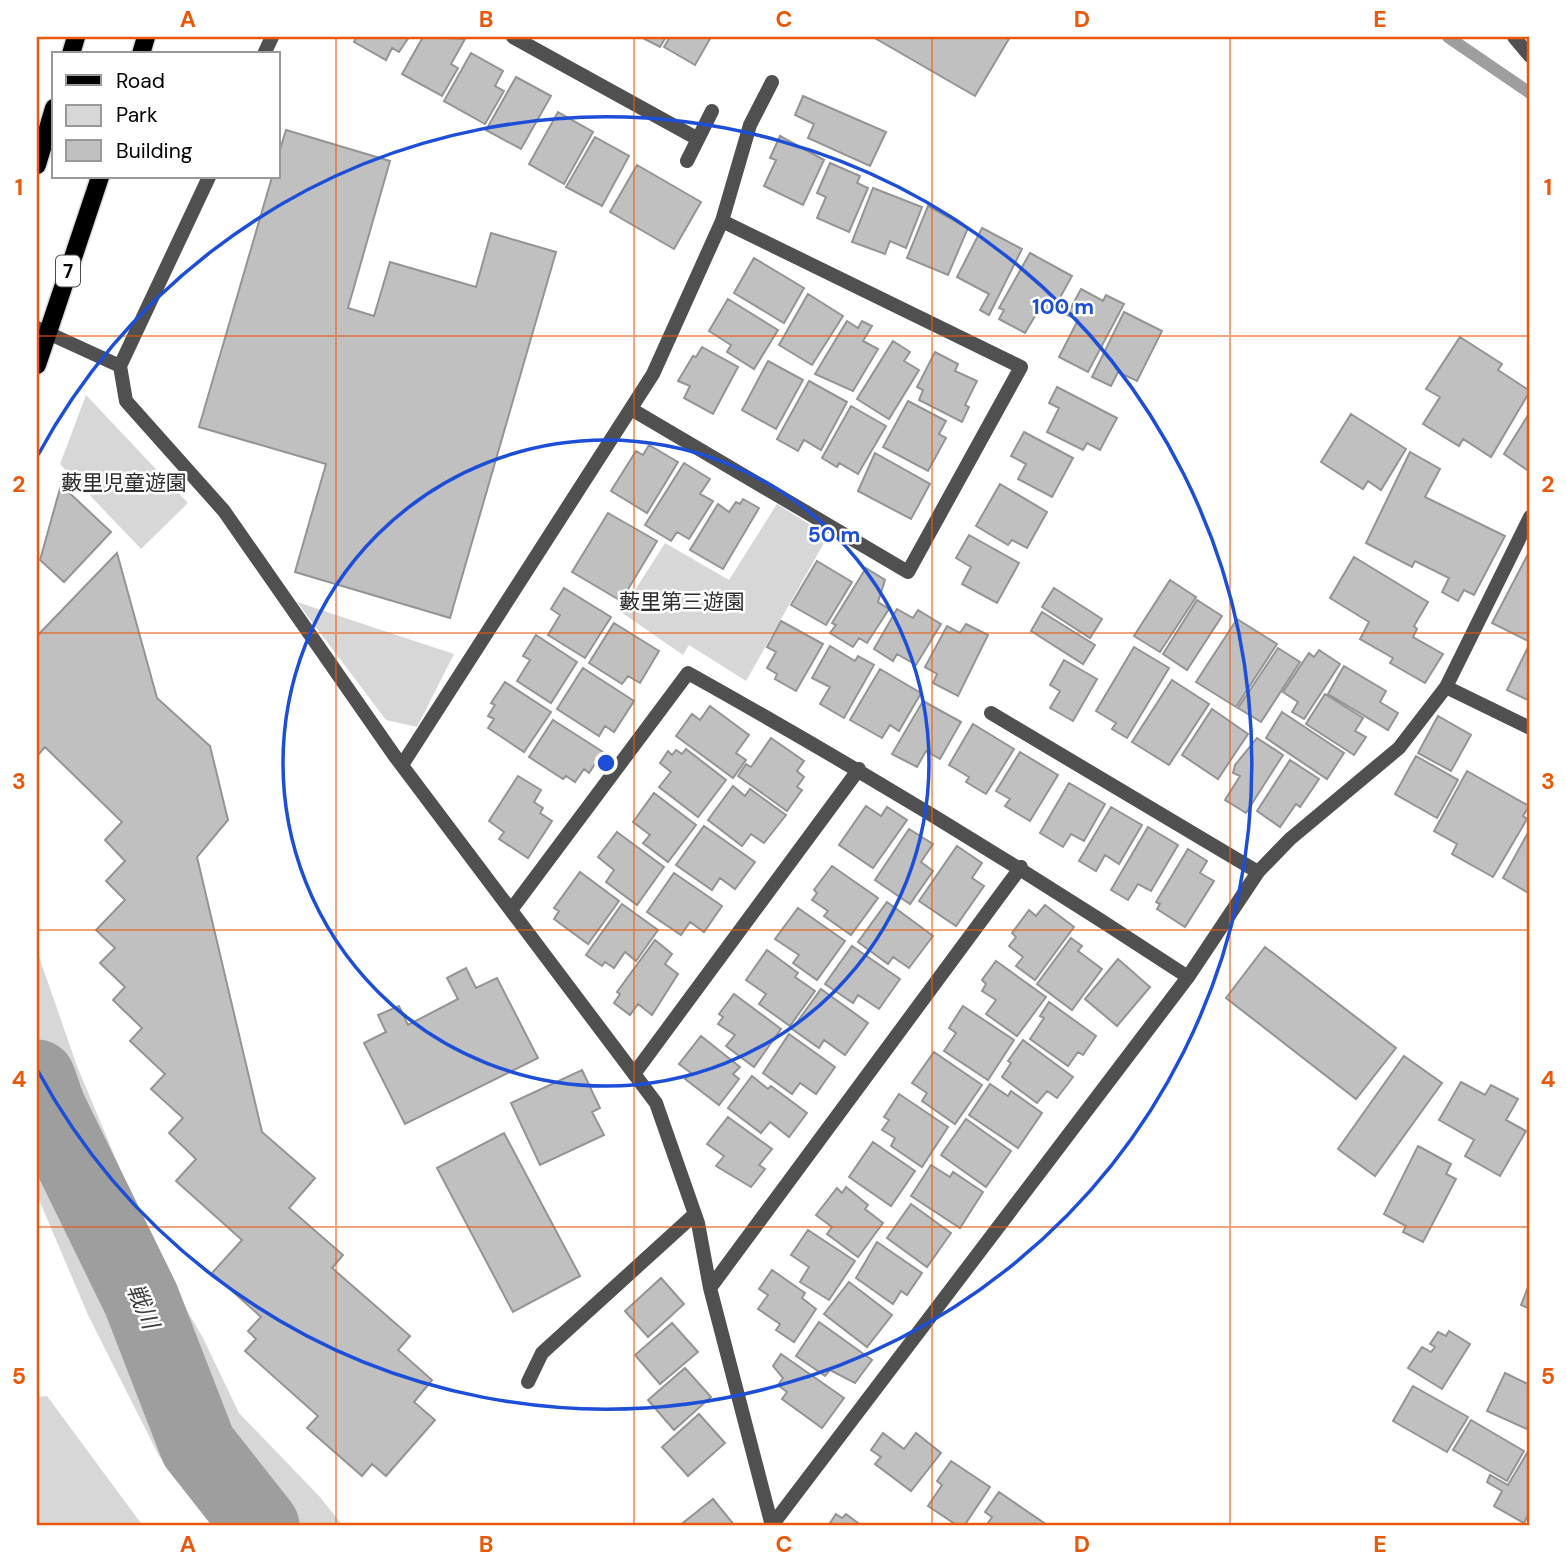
<svg xmlns="http://www.w3.org/2000/svg" width="1567" height="1563" font-family="'DM Sans','Noto Sans JP',sans-serif">
<rect width="100%" height="100%" fill="#fff"/>
<path fill="#d7d7d7" d="M86,395L188,503L141,549L60,464Z
M777,504L828,536L746,681L689,645L683,655L621,612L665,543L729,580Z
M297,602L454,654L417,727L386,720Z
M37,951L77,1066L158,1260L203,1338L239,1413L320,1497L343,1526H220L159,1456L88,1315L37,1195Z
M47,1396L143,1526H37V1397Z"/>
<g fill="none" stroke-linecap="round" stroke-linejoin="round">
<path stroke="#9e9e9e" stroke-width="12" d="M1448,37L1530,93"/>
<path stroke="#9e9e9e" stroke-width="77" d="M37,1078L48,1109L141,1299L198,1446L261,1526"/>
</g>
<path fill="#c0c0c0" stroke="#949494" stroke-width="2" d="M357,37H409L399,52L392,48L386,60L354,42Z
M423,37L465,39L451,64L458,68L442,96L402,74Z
M641,37H666L660,47Z
M670,37H711L695,65L664,47Z
M873,37H1010L975,96Z
M471,53L503,71L495,86L504,91L485,124L444,101Z
M516,77L551,96L521,149L486,130Z
M803,96L886,132L870,166L808,138L814,124L795,115Z
M558,112L593,132L564,184L529,164Z
M286,130L390,161L348,308L374,316L390,262L476,287L491,233L556,252L450,618L295,572L326,464L199,427L272,177H278V156Z
M780,136L824,160L803,205L764,186L776,160L770,158Z
M595,137L629,156L602,206L566,187Z
M830,163L860,176L857,183L868,188L849,232L817,218L826,197L817,193Z
M637,165L701,202L674,249L610,212Z
M873,188L922,207L906,248L890,241L885,254L852,242Z
M928,206L968,228L948,275L907,258Z
M982,228L1022,249L989,315L980,310L989,294L957,277Z
M1030,253L1072,276L1052,312L1041,306L1025,333L999,319L1004,310L999,308Z
M754,258L804,288L784,323L734,293Z
M1081,289L1103,301L1106,295L1124,304L1088,372L1059,357L1078,320L1067,315Z
M808,294L843,316L812,365L779,345Z
M728,299L778,330L754,369L727,352L731,345L709,331Z
M1124,312L1162,331L1137,381L1118,372L1111,386L1092,377Z
M847,321L858,328L862,321L872,326L863,341L878,349L853,391L815,374Z
M1460,337L1502,364L1498,370L1530,391L1491,457L1463,439L1459,446L1423,424L1440,397L1426,389Z
M893,341L910,352L904,361L919,370L889,419L857,399Z
M702,347L738,367L713,414L684,398L690,386L678,381L693,356L696,357Z
M935,352L958,364L955,371L977,381L965,405L969,407L962,422L919,400L923,390L917,387Z
M768,361L803,380L776,429L742,410Z
M809,381L847,402L821,450L804,440L798,451L777,439Z
M1057,387L1117,418L1100,450L1087,443L1083,450L1047,432L1059,408L1049,403Z
M908,401L946,421L939,434L946,438L928,471L883,447Z
M851,406L886,426L858,474L839,463L837,467L822,458Z
M1530,412V472L1504,454Z
M1351,414L1406,449L1381,490L1368,481L1363,489L1321,462Z
M1024,432L1073,458L1052,497L1018,479L1026,464L1011,456Z
M649,445L678,462L647,513L611,491L636,451L643,455Z
M1410,452L1440,469L1425,497L1505,536L1474,595L1464,590L1458,601L1442,592L1449,578L1415,561L1412,567L1366,543Z
M875,453L930,484L911,519L858,491Z
M684,463L710,479L700,494L713,501L689,539L677,532L671,541L645,525Z
M1000,484L1047,512L1027,548L1012,540L1008,545L976,526Z
M61,485L111,532L64,582L40,560Z
M743,499L759,508L723,569L690,550L718,504L729,512L736,502L740,504Z
M608,513L657,541L621,601L572,572Z
M969,535L1019,563L997,603L962,584L971,567L956,558Z
M117,553L157,698L210,746L228,820L197,857L262,1132L315,1178L289,1208L343,1255L332,1268L410,1336L398,1350L432,1380L414,1402L435,1420L386,1476L372,1464L362,1476L307,1428L318,1416L245,1351L256,1339L248,1331L261,1317L212,1273L242,1240L176,1181L196,1159L169,1133L183,1118L151,1089L165,1074L130,1041L142,1028L113,1000L125,987L100,963L115,948L96,930L125,900L106,881L125,861L105,840L122,822L45,747L37,756V636Z
M1528,554L1530,555V642L1492,623Z
M1354,557L1428,602L1414,626L1417,629L1413,637L1443,654L1425,683L1390,663L1393,658L1360,639L1369,622L1330,598Z
M817,561L852,582L826,625L791,605Z
M866,568L885,580L878,602L889,609L867,643L859,638L853,647L830,633L836,625L832,623Z
M1170,580L1196,597L1160,652L1134,636Z
M564,588L611,617L585,658L548,635L560,615L551,609Z
M1054,588L1102,619L1090,638L1042,607Z
M1197,600L1222,616L1187,670L1163,654Z
M897,609L913,618L918,610L941,624L916,665L897,654L893,661L874,649Z
M1042,612L1095,645L1083,664L1031,631Z
M1237,619L1277,644L1236,707L1196,682Z
M781,621L823,644L796,691L775,679L777,674L767,668L776,652L767,647Z
M614,623L659,651L640,683L628,676L622,684L589,663Z
M966,624L988,635L958,696L933,683L937,674L925,667L947,626L960,633Z
M536,635L577,662L551,703L517,681L530,660L523,656Z
M1530,643V701L1507,690Z
M830,646L855,661L858,656L874,665L844,718L820,704L830,687L812,678Z
M1134,647L1169,668L1127,738L1112,729L1116,723L1096,711Z
M1278,648L1300,662L1261,722L1238,708Z
M1319,650L1340,664L1304,719L1292,712L1298,702L1283,692L1309,653L1314,657Z
M1064,660L1097,679L1073,721L1050,708L1060,691L1050,685Z
M1344,666L1386,691L1380,702L1398,713L1388,730L1328,694Z
M583,668L634,701L614,732L605,726L599,736L557,709Z
M880,669L921,693L899,731L890,725L882,738L850,720Z
M1172,680L1209,704L1169,765L1132,742Z
M505,682L551,712L524,752L488,728L494,719L488,716L495,705L491,703Z
M1325,694L1363,718L1355,731L1366,737L1354,755L1306,724Z
M923,701L961,722L940,759L926,751L917,767L892,754Z
M710,706L749,735L736,753L746,760L733,778L676,736L692,714L700,720Z
M1212,709L1248,734L1218,779L1182,755Z
M1282,712L1344,753L1327,779L1266,738Z
M1438,716L1471,735L1451,771L1418,753Z
M553,720L603,752L589,773L584,769L575,782L566,776L563,779L529,757Z
M973,724L1014,749L986,794L966,782L969,777L949,765Z
M771,738L804,761L797,771L804,777L797,787L802,790L787,811L738,776L746,764L751,767Z
M1257,738L1283,755L1246,813L1225,800L1240,776L1233,773L1235,765Z
M686,749L726,780L698,817L659,787L671,772L660,763L668,751L672,755L676,750L682,754Z
M1020,752L1058,775L1030,821L1005,806L1010,799L996,791Z
M1416,756L1458,780L1437,818L1395,794Z
M1290,760L1319,779L1300,807L1296,804L1280,827L1257,811Z
M1467,771L1529,806L1523,816L1527,819L1493,877L1452,854L1457,844L1434,831Z
M518,776L541,790L534,802L543,808L540,813L552,821L528,858L499,839L504,832L489,821Z
M1069,783L1105,804L1084,841L1071,834L1063,847L1040,833Z
M733,786L745,796L750,789L786,815L764,843L751,834L742,846L708,820Z
M654,793L696,825L668,862L643,843L650,835L633,822Z
M866,806L881,816L887,807L907,820L873,868L839,845Z
M1111,807L1142,825L1119,864L1105,855L1096,871L1079,861Z
M704,826L755,862L735,889L720,878L712,890L676,865Z
M1148,827L1178,845L1151,891L1138,884L1128,900L1111,890Z
M909,829L933,844L921,862L933,871L910,904L875,880Z
M1530,829V894L1503,878Z
M617,832L664,867L637,905L606,882L614,870L598,857Z
M957,846L982,863L972,878L984,886L956,926L919,901Z
M1188,849L1207,861L1200,873L1214,881L1185,927L1157,909L1160,904L1156,902Z
M832,866L878,898L851,935L824,916L828,911L812,900L817,893L814,890Z
M580,872L619,901L588,944L554,919L559,911L554,908Z
M674,873L722,906L704,932L690,922L681,935L647,912Z
M887,902L933,936L909,968L893,957L888,964L858,942Z
M622,904L658,930L636,961L625,952L614,968L605,962L602,966L586,955Z
M1045,905L1074,927L1035,980L1016,966L1023,957L1009,946L1016,937L1012,933L1029,910L1036,916Z
M798,908L845,941L817,980L793,963L799,955L775,939Z
M1071,938L1082,946L1078,951L1102,969L1072,1010L1037,984Z
M655,940L672,954L665,964L678,974L652,1015L638,1004L630,1015L614,1003L620,994L617,992Z
M852,946L900,979L879,1009L858,995L853,1003L825,984Z
M1265,947L1396,1048L1356,1099L1226,998Z
M767,950L798,973L795,977L815,991L790,1026L759,1004L766,994L746,980Z
M1118,959L1150,987L1117,1026L1085,999Z
M996,961L1046,997L1017,1036L986,1014L996,1000L982,991L986,984L982,980Z
M466,968L476,988L497,978L538,1058L405,1124L364,1043L386,1032L378,1015L399,1006L408,1025L458,999L447,978Z
M821,989L868,1023L845,1055L824,1040L819,1048L792,1029Z
M734,994L781,1029L754,1067L726,1046L735,1035L718,1024L723,1017L719,1014Z
M1049,1002L1096,1036L1083,1055L1078,1052L1068,1066L1030,1039L1044,1018L1040,1016Z
M963,1006L1014,1040L988,1080L944,1051L956,1033L949,1028Z
M789,1034L835,1067L816,1094L800,1083L792,1094L763,1073Z
M701,1036L740,1067L733,1074L739,1079L719,1105L685,1079L691,1073L679,1064Z
M1023,1040L1073,1077L1057,1098L1047,1091L1037,1103L1002,1077L1011,1063L1008,1061Z
M934,1052L982,1085L955,1124L922,1101L927,1093L912,1083Z
M1404,1056L1442,1083L1375,1176L1338,1149Z
M582,1070L600,1108L592,1112L604,1135L540,1165L511,1103Z
M752,1076L768,1089L771,1086L807,1113L789,1137L770,1122L761,1133L728,1108Z
M1461,1082L1485,1095L1491,1085L1518,1099L1506,1120L1526,1131L1500,1176L1465,1156L1474,1140L1439,1120Z
M990,1084L1008,1096L1011,1091L1042,1113L1018,1148L969,1115Z
M899,1094L948,1127L922,1167L891,1146L895,1138L882,1130L889,1120L884,1117Z
M728,1117L772,1149L759,1165L765,1169L751,1187L716,1166L724,1156L707,1144Z
M966,1119L1011,1151L986,1187L941,1155Z
M504,1133L580,1276L513,1312L437,1168Z
M873,1142L915,1171L891,1206L849,1177Z
M1418,1146L1451,1164L1446,1174L1456,1179L1423,1242L1403,1232L1406,1226L1384,1214Z
M931,1165L950,1177L953,1172L983,1192L960,1228L911,1196Z
M846,1187L868,1205L865,1209L883,1223L858,1257L827,1234L832,1227L816,1215L837,1188L842,1193Z
M911,1204L951,1233L927,1267L887,1238Z
M808,1230L855,1261L829,1300L800,1282L809,1267L791,1255Z
M877,1242L922,1273L907,1295L901,1291L893,1304L856,1278Z
M772,1270L805,1293L802,1298L816,1309L794,1342L776,1330L780,1324L758,1309L768,1295L759,1289Z
M661,1278L684,1304L648,1337L625,1311Z
M849,1282L892,1315L867,1347L824,1314Z
M1530,1282V1309L1521,1305Z
M819,1322L872,1360L855,1383L830,1370L825,1376L796,1356Z
M672,1323L698,1352L660,1384L635,1355Z
M1449,1331L1470,1344L1442,1389L1408,1368L1422,1347L1431,1352L1435,1347L1430,1344L1438,1332L1446,1336Z
M781,1354L844,1398L822,1428L782,1399L787,1392L778,1385L783,1378L773,1366Z
M685,1368L711,1397L674,1430L648,1400Z
M1505,1373L1530,1385V1422L1527,1429L1487,1411Z
M1413,1386L1468,1417L1447,1452L1393,1421Z
M699,1414L725,1443L688,1476L662,1447Z
M1471,1420L1524,1451L1507,1481L1453,1450Z
M883,1433L904,1449L916,1433L941,1453L911,1491L875,1464L881,1457L871,1450Z
M1527,1453L1530,1455L1528,1509L1530,1511L1524,1523L1494,1506L1502,1491L1487,1482L1490,1475L1508,1485Z
M951,1461L990,1487L964,1526H958L928,1506L942,1485L937,1481Z
M999,1492L1047,1525L1046,1526H986L992,1517L985,1512Z
M713,1499L735,1526H679Z
M836,1514L842,1518L846,1514L862,1526H828Z"/>
<g fill="none" stroke-linecap="round" stroke-linejoin="round">
<defs>
<path id="primary" d="M71,54L76,37
M141,54L146,37
M37,165L54,108
M37,365L100,177"/>
</defs>
<use href="#primary" stroke="#dbdbdb" stroke-width="21"/>
<path stroke="#505050" stroke-width="14" d="M513,37L698,139
M1514,37L1530,56
M264,54L272,37
M687,161L712,111
M37,328L120,366L126,401L224,511L394,755L656,1103L698,1223L710,1288L772,1526
M120,366L209,177
M631,409L908,572L1021,367L722,221
M1446,687L1530,728
M991,713L1258,872
M402,765L653,374L722,221L750,125L772,82
M511,910L688,673C860,769 1024,869 1188,977
M634,1074L859,769
M710,1288L1021,867
M528,1382L542,1353L695,1214
M773,1524L1188,977L1258,872L1290,839L1399,748L1446,687L1530,517"/>
<use href="#primary" stroke="#000" stroke-width="18"/>
</g>
<path fill="none" stroke="#e8590c" stroke-width="2" stroke-opacity="0.55" d="M336,37V1526M634,37V1526M932,37V1526M1230,37V1526M37,336H1530M37,633H1530M37,930H1530M37,1227H1530"/>
<g fill="none" stroke="#1d4ed8" stroke-width="3.5">
<circle cx="606" cy="763" r="323"/>
<path d="M38 455A646 646 0 1 1 38 1071"/>
</g>
<g text-anchor="middle" stroke-width="5" stroke-linejoin="round" paint-order="stroke">
<rect fill="#fff" stroke="#4c4c4c" stroke-width="2" x="56" y="255.5" width="24" height="31" rx="5"/>
<g font-size="19" font-weight="bold" fill="#000">
<text x="68" y="278">7</text>
</g>
<g font-size="21" fill="#2e2e2e" stroke="#fff">
<text x="124" y="490">藪里児童遊園</text>
<text x="682" y="609">藪里第三遊園</text>
</g>
<g font-size="23" font-style="italic" fill="#3f3f3f" stroke="#fff">
<text transform="translate(143 1306) rotate(67)" y="8">戦川</text>
</g>
</g>
<circle cx="606" cy="763" r="10" fill="#1d4ed8" stroke="#fff" stroke-width="3.5"/>
<g font-size="21" text-anchor="middle" font-weight="bold" fill="#1d4ed8" stroke="#fff" stroke-width="5" stroke-linejoin="round" paint-order="stroke">
<text x="1063" y="314">100 m</text>
<text x="834" y="542">50 m</text>
</g>
<rect width="1567" height="1563" fill="none" stroke="#ffffff" stroke-width="77"/>
<rect x="52" y="52" width="228" height="126" fill="#ffffff" stroke="#999999" stroke-width="2"/>
<rect x="66" y="75" width="35" height="10" fill="#000000" stroke="#999999" stroke-width="2"/>
<text x="116" y="88" font-size="21" fill="#000000">Road</text>
<rect x="66" y="105" width="35" height="21" fill="#d7d7d7" stroke="#999999" stroke-width="2"/>
<text x="116" y="122" font-size="21" fill="#000000">Park</text>
<rect x="66" y="140" width="35" height="21" fill="#c0c0c0" stroke="#999999" stroke-width="2"/>
<text x="116" y="158" font-size="21" fill="#000000">Building</text>
<rect x="38" y="38" width="1490" height="1486" fill="none" stroke="#e8590c" stroke-width="2.5"/>
<g font-size="23" text-anchor="middle" font-weight="bold" fill="#e8590c">
<text x="188" y="27">A</text>
<text x="486" y="27">B</text>
<text x="784" y="27">C</text>
<text x="1082" y="27">D</text>
<text x="1380" y="27">E</text>
<text x="19" y="195">1</text>
<text x="1548" y="195">1</text>
<text x="19" y="492">2</text>
<text x="1548" y="492">2</text>
<text x="19" y="789">3</text>
<text x="1548" y="789">3</text>
<text x="19" y="1087">4</text>
<text x="1548" y="1087">4</text>
<text x="19" y="1384">5</text>
<text x="1548" y="1384">5</text>
<text x="188" y="1552">A</text>
<text x="486" y="1552">B</text>
<text x="784" y="1552">C</text>
<text x="1082" y="1552">D</text>
<text x="1380" y="1552">E</text>
</g>
</svg>
